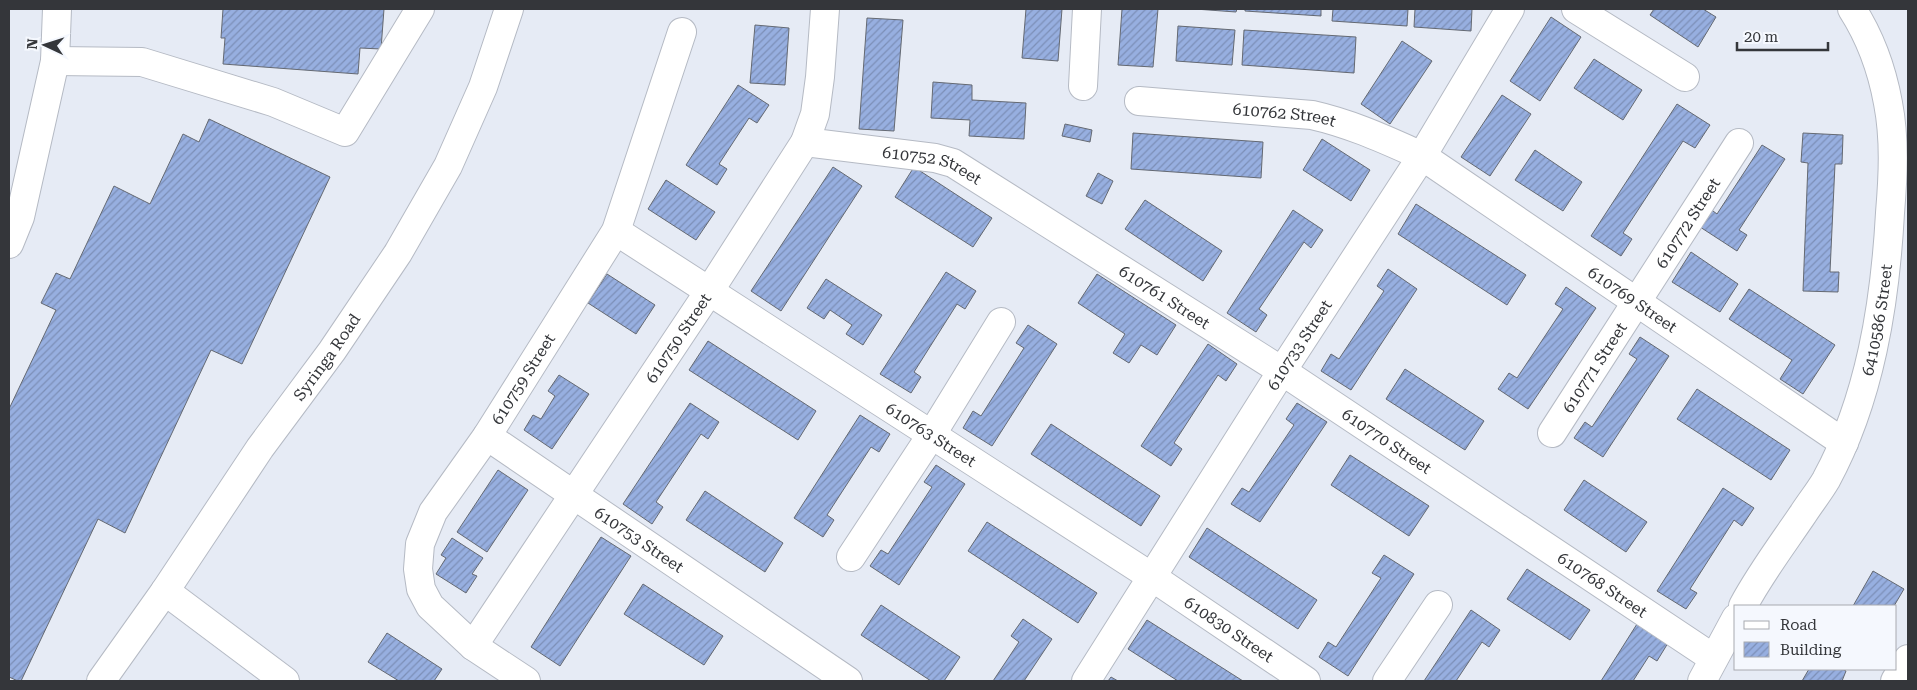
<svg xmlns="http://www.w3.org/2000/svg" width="1917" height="690" font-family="'Roboto Serif',serif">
<defs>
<pattern id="building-hatch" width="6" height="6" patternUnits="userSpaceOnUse" patternTransform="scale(1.25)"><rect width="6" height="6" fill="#97afe0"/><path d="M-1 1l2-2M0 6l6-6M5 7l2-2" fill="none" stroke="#7c8fb7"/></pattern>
</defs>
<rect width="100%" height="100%" fill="#e6ebf5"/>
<path fill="url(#building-hatch)" stroke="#646972" d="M223,9H384L381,49L360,48L358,74L223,64L225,38H221Z
M1026,9H1062L1058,61L1022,58Z
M1122,9H1158L1153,67L1118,65Z
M1195,9H1237L1236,12Z
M1245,9H1321V16L1245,11Z
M1333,9H1408L1407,26L1332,21Z
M1415,9H1472L1471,31L1414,27Z
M1654,9H1703L1716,17L1698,47L1650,15Z
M1551,17L1581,37L1540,101L1510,81Z
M867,18L903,20L894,131L859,129Z
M755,25L789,28L785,85L750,83Z
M1178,26L1235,30L1232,65L1176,61Z
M1244,30L1356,37L1354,73L1242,65Z
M1402,41L1432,61L1390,124L1361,104Z
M1594,59L1642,90L1623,120L1574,88Z
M933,82L972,85V100L1026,103L1024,139L969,136L970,120L931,118Z
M738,85L769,105L757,123L749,118L719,164L727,169L717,185L686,165Z
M1502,95L1531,114L1490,176L1461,157Z
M1677,104L1710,125L1695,148L1683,141L1623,233L1632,239L1621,256L1591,236Z
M209,119L330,177L242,364L211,350L125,533L98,519L21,681H18L9,677V409L56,310L41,303L56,273L70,279L114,186L150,204L183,134L199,142Z
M1065,124L1092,130L1090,142L1062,136Z
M1133,133L1263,142L1261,178L1131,169Z
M1803,133L1843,135L1842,164H1835L1830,272H1839L1838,292L1803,291L1808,163L1801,162Z
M1322,139L1370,170L1351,201L1303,170Z
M1762,145L1785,159L1739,230L1747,235L1737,251L1697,225L1709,208L1717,214Z
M1535,150L1582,182L1563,211L1515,180Z
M833,167L862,186L781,311L751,291Z
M914,167L992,218L973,247L895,197Z
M1098,173L1113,181L1102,204L1086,196Z
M666,180L715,212L696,240L648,209Z
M1145,200L1222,251L1203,281L1125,229Z
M1416,204L1526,275L1507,305L1398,234Z
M1293,210L1323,230L1311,248L1304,242L1259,309L1267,315L1256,332L1227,313Z
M1691,252L1738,284L1720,312L1672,282Z
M1388,269L1417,289L1351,390L1321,371L1331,354L1339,359L1384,291L1377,286Z
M946,272L976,291L965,309L957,304L914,372L921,377L911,393L880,374Z
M607,274L655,305L636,334L588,303Z
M1097,274L1176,325L1157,355L1141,345L1129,363L1113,353L1125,334L1078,303Z
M826,279L882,315L863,345L846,334L852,325L830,310L824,319L807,308Z
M1566,287L1596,308L1528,409L1498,389L1509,373L1517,378L1563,309L1555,304Z
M1749,289L1835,345L1803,394L1780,379L1792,360L1729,319Z
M1028,325L1057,344L992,446L963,428L973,411L981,416L1024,348L1016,343Z
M1640,337L1669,356L1603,457L1574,438L1585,422L1592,427L1637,359L1629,354Z
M708,341L816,411L798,440L689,370Z
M1208,344L1237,364L1226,381L1218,375L1174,443L1182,449L1171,466L1141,446Z
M1405,369L1484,421L1465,450L1386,399Z
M559,375L589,394L552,449L524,430L533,415L541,419L555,396L548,391Z
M1697,389L1790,450L1771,480L1677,419Z
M690,403L719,422L708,439L701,434L656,502L663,507L652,524L623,504Z
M1297,403L1327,422L1260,522L1231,504L1242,488L1249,492L1294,425L1286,419Z
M860,415L890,434L879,452L871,447L827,515L834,520L823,537L794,518Z
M1051,424L1160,496L1141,526L1031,454Z
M1350,455L1429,506L1409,536L1331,485Z
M936,465L965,484L899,585L870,566L881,550L888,554L932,487L924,482Z
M498,470L528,490L487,552L457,532Z
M1584,480L1647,522L1626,552L1564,510Z
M1723,488L1754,508L1742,526L1734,520L1690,589L1697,593L1686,609L1657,591Z
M705,491L783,543L765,572L686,520Z
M987,522L1097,593L1078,623L968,551Z
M1207,528L1317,600L1298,629L1189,557Z
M601,537L631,556L560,666L531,647Z
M452,538L483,558L472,574L477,576L466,593L436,574L446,558L441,555Z
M1384,555L1414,574L1348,676L1319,657L1328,642L1336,647L1381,578L1372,573Z
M1527,569L1590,610L1570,640L1507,599Z
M1873,571L1904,589L1894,606H1853Z
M643,584L723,636L704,665L624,614Z
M881,605L960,657L944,681H931L861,635Z
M1471,610L1500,630L1489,647L1482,642L1456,681H1424Z
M1023,619L1052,639L1024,681H993L1019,642L1011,636Z
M1147,620L1243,681H1178L1128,649Z
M1637,624L1668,643L1657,661L1649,656L1633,681H1601Z
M387,633L442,669L434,681H399L368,662Z
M1809,669H1842L1846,671L1842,681H1802Z
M1111,677L1118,681H1108Z"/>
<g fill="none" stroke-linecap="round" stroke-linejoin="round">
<defs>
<g id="minor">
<path d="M1576,9L1685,77"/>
<path d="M55,61L142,62L273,102L345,132L420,9"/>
<path d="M1083,86L1087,9"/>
<path id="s1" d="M1139,101L1312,115C1352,124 1386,140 1422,156L1844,443"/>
<path id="s2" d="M805,142L935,158L953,163L1282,371L1713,658"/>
<path id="s3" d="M616,231L1152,577L1306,681"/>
<path d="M9,244L20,217L55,61L57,9"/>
<path id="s4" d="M1552,433L1739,143"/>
<path id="s5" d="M487,436L848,681"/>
<path d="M851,557L932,434L1001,322"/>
<path d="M165,591L285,681"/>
<path id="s6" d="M1743,606C1760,574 1782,545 1803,514C1810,503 1819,492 1826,480C1870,399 1885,304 1890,213C1893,177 1895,139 1888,103C1882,70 1870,37 1852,9"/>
<path id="s7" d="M473,646L710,290L805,142L815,114L820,77L825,9"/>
<path id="s8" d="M101,681L165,591L260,448L332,351L398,253L448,166L483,87L509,9"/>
<path id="s9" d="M526,681L473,646L430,606L421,589L418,569L420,544L433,512L487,436L616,231L682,32"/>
<path id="s10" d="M1086,681L1282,371L1422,156L1510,9"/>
<path d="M1387,681L1438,605"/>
<path d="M1702,681L1736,618"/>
<path d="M1895,681L1908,659"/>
</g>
</defs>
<use href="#minor" stroke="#b5bac4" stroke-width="30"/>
<use href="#minor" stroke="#fff" stroke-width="28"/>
</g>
<g text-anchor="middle" stroke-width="4" stroke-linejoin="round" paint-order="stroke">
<g font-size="16" fill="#34363a" stroke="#f5f8fe">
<text dy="6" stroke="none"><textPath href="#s1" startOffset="146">610762 Street</textPath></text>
<text dy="6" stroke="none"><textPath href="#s2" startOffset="130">610752 Street</textPath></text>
<text dy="6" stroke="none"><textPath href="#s4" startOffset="250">610772 Street</textPath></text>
<text dy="6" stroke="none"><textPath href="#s2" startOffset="400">610761 Street</textPath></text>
<text dy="6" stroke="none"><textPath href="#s1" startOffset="546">610769 Street</textPath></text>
<text dy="6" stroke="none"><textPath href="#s6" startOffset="320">6410586 Street</textPath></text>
<text dy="6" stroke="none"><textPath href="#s7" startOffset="370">610750 Street</textPath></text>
<text dy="6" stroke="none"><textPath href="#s10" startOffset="398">610733 Street</textPath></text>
<text dy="6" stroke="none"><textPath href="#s8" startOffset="395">Syringa Road</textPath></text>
<text dy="6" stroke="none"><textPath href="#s4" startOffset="78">610771 Street</textPath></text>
<text dy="6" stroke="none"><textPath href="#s9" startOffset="382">610759 Street</textPath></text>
<text dy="6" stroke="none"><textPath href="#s3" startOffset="375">610763 Street</textPath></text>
<text dy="6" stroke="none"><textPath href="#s2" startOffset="665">610770 Street</textPath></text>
<text dy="6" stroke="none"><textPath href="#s5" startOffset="184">610753 Street</textPath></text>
<text dy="6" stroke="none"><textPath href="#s2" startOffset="924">610768 Street</textPath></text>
<text dy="6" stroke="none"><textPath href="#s3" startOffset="731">610830 Street</textPath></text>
</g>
</g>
<rect width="1917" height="690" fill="none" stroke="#34363a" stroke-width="20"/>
<rect x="1734" y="605" width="162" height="65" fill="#f5f8fe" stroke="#a8aab0"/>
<rect x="1744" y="621" width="25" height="8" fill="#ffffff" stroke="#a8aab0"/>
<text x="1780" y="630" font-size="15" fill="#34363a">Road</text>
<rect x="1744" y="642" width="25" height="15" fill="url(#building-hatch)" stroke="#a8aab0"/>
<text x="1780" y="655" font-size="15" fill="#34363a">Building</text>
<g transform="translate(45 45) rotate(274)" stroke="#f5f8fe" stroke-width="4" paint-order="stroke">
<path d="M0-4L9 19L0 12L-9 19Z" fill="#34363a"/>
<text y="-8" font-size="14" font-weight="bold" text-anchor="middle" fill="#34363a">N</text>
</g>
<path d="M1737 42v8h91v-8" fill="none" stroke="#34363a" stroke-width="2.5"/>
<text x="1744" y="42" font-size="15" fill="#34363a" stroke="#f5f8fe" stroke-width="4" paint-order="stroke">20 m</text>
</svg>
